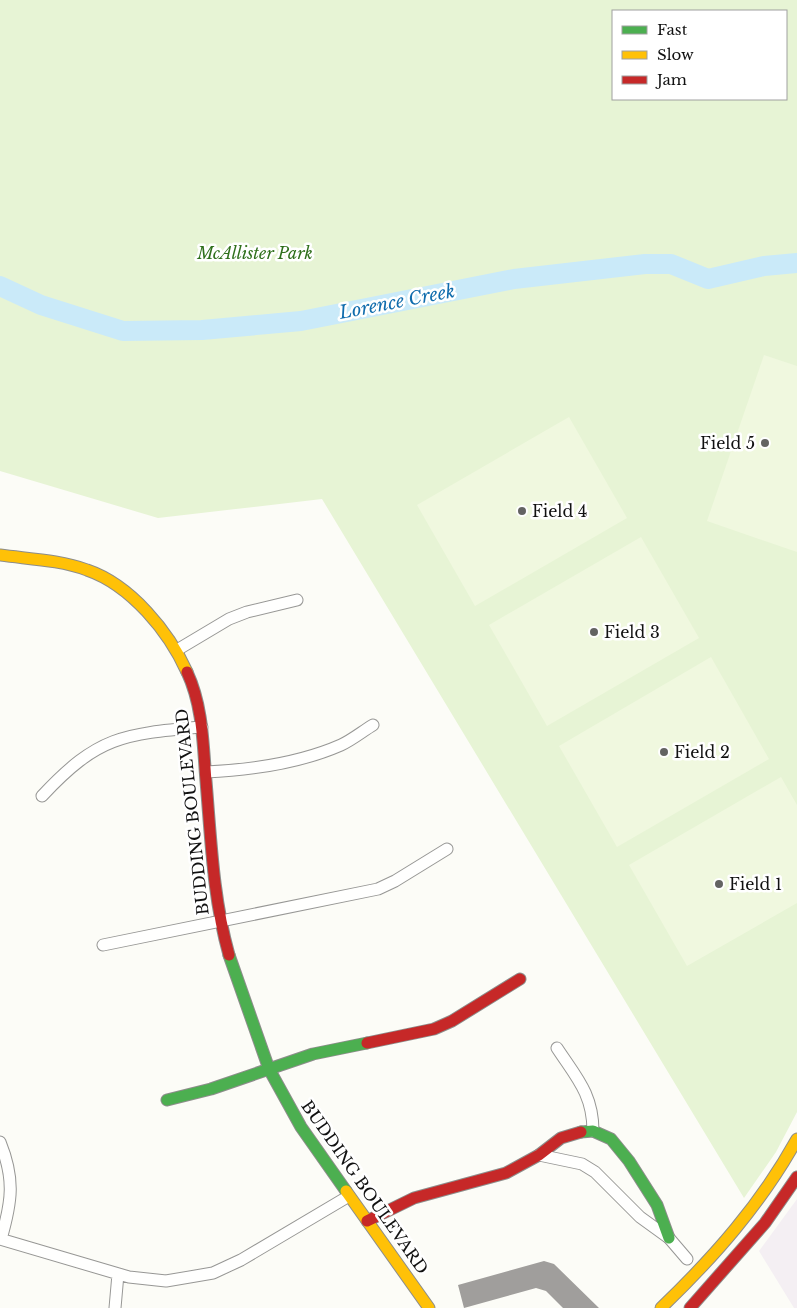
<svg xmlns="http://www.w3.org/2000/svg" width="797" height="1308" font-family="'Libre Baskerville',serif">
<rect width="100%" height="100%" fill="#fcfcf7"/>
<path fill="#f4eff3" d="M797,1199V1308H794L759,1251Z"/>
<path fill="#e7f4d5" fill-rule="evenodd" d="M0,0H797V1112L776,1152L744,1198L322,499L158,518L0,471ZM613,11H786V99H613Z"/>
<path fill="#f0f8df" d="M764,355L797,366V552L707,521Z
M569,417L627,518L475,606L417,505Z
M641,537L699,638L547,726L489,625Z
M711,657L769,759L617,847L559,746Z
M781,777L797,805V903L687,966L629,865Z"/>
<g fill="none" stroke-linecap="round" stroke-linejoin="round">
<path stroke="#caeaf9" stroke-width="20" d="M0,286L41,305L123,331L202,330L301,321L514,279L645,264H671L708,279L764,266L797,263"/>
</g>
<path fill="#a09e9c" d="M544,1261L554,1264L599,1308H563L546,1291L536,1288L464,1308L458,1285Z"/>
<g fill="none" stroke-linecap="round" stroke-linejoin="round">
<defs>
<path id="street" d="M177,650L229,619L247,612L297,600
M206,772C250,770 300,763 341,745C352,740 363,731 373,725
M42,796C98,736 123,734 202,727
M103,945L378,889L395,881L447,849
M557,1048C576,1077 593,1094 593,1131
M0,1142C15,1179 12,1201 1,1239
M539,1155L582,1164L595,1172L640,1217L669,1238L687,1259
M0,1239L129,1277L166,1281L213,1273L241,1260L349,1196
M115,1308L118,1274"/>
<path id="fast" d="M229,955L269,1069L301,1127L346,1191
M167,1100L211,1089L313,1054L367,1043
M581,1132L593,1131L611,1139L629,1161L657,1205L669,1238"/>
<path id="slow" d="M0,555C29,559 60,560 87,570C131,585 169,632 187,672
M346,1191L429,1308
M661,1308C714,1257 761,1204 797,1139"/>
<path id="jam" d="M187,672C203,706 203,745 206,781C211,840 213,898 229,955
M367,1043L434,1029L452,1021L520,979
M367,1221L414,1198L506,1173L539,1155L561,1138L581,1132
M690,1308L765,1223L797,1177"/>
</defs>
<use href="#street" stroke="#979795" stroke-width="13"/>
<use href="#fast" stroke="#8d8d8b" stroke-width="13"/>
<use href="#slow" stroke="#8d8d8b" stroke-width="13"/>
<use href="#jam" stroke="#8d8d8b" stroke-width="13"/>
<use href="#street" stroke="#fffffe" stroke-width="11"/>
<use href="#fast" stroke="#4caf50" stroke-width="11"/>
<use href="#slow" stroke="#ffc107" stroke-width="11"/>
<use href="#jam" stroke="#c62828" stroke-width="11"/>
</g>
<g fill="#636362" stroke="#fff" stroke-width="2">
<circle cx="765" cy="443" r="5"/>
<circle cx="522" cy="511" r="5"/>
<circle cx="594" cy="632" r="5"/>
<circle cx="664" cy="752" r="5"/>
<circle cx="719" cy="884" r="5"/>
</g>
<g text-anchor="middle" stroke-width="5" stroke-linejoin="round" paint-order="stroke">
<g font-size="16" font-style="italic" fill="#2e6f1b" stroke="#fff">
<text x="255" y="259">McAllister Park</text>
</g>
<g font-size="16" fill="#111" stroke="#fff" text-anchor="start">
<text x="755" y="449" text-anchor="end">Field 5</text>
<text x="532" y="517">Field 4</text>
<text x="604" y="638">Field 3</text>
<text x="674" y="758">Field 2</text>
<text x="729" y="890">Field 1</text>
</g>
<g font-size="16" fill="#111" stroke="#fff">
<text transform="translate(192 812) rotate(-96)" y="6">BUDDING BOULEVARD</text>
<text transform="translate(365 1187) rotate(55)" y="6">BUDDING BOULEVARD</text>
</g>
<g font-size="18" font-style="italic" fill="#0f6cad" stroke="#fff">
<text transform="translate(397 302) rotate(-11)" y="6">Lorence Creek</text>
</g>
</g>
<rect x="612" y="10" width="175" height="90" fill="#ffffff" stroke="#a0a0a0"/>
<rect x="622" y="26" width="25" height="8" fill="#4caf50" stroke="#a0a0a0"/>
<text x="657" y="35" font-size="15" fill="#111111">Fast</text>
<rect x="622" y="51" width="25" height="8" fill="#ffc107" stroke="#a0a0a0"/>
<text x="657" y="60" font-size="15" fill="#111111">Slow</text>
<rect x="622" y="76" width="25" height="8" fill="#c62828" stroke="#a0a0a0"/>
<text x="657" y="85" font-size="15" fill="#111111">Jam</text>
</svg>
